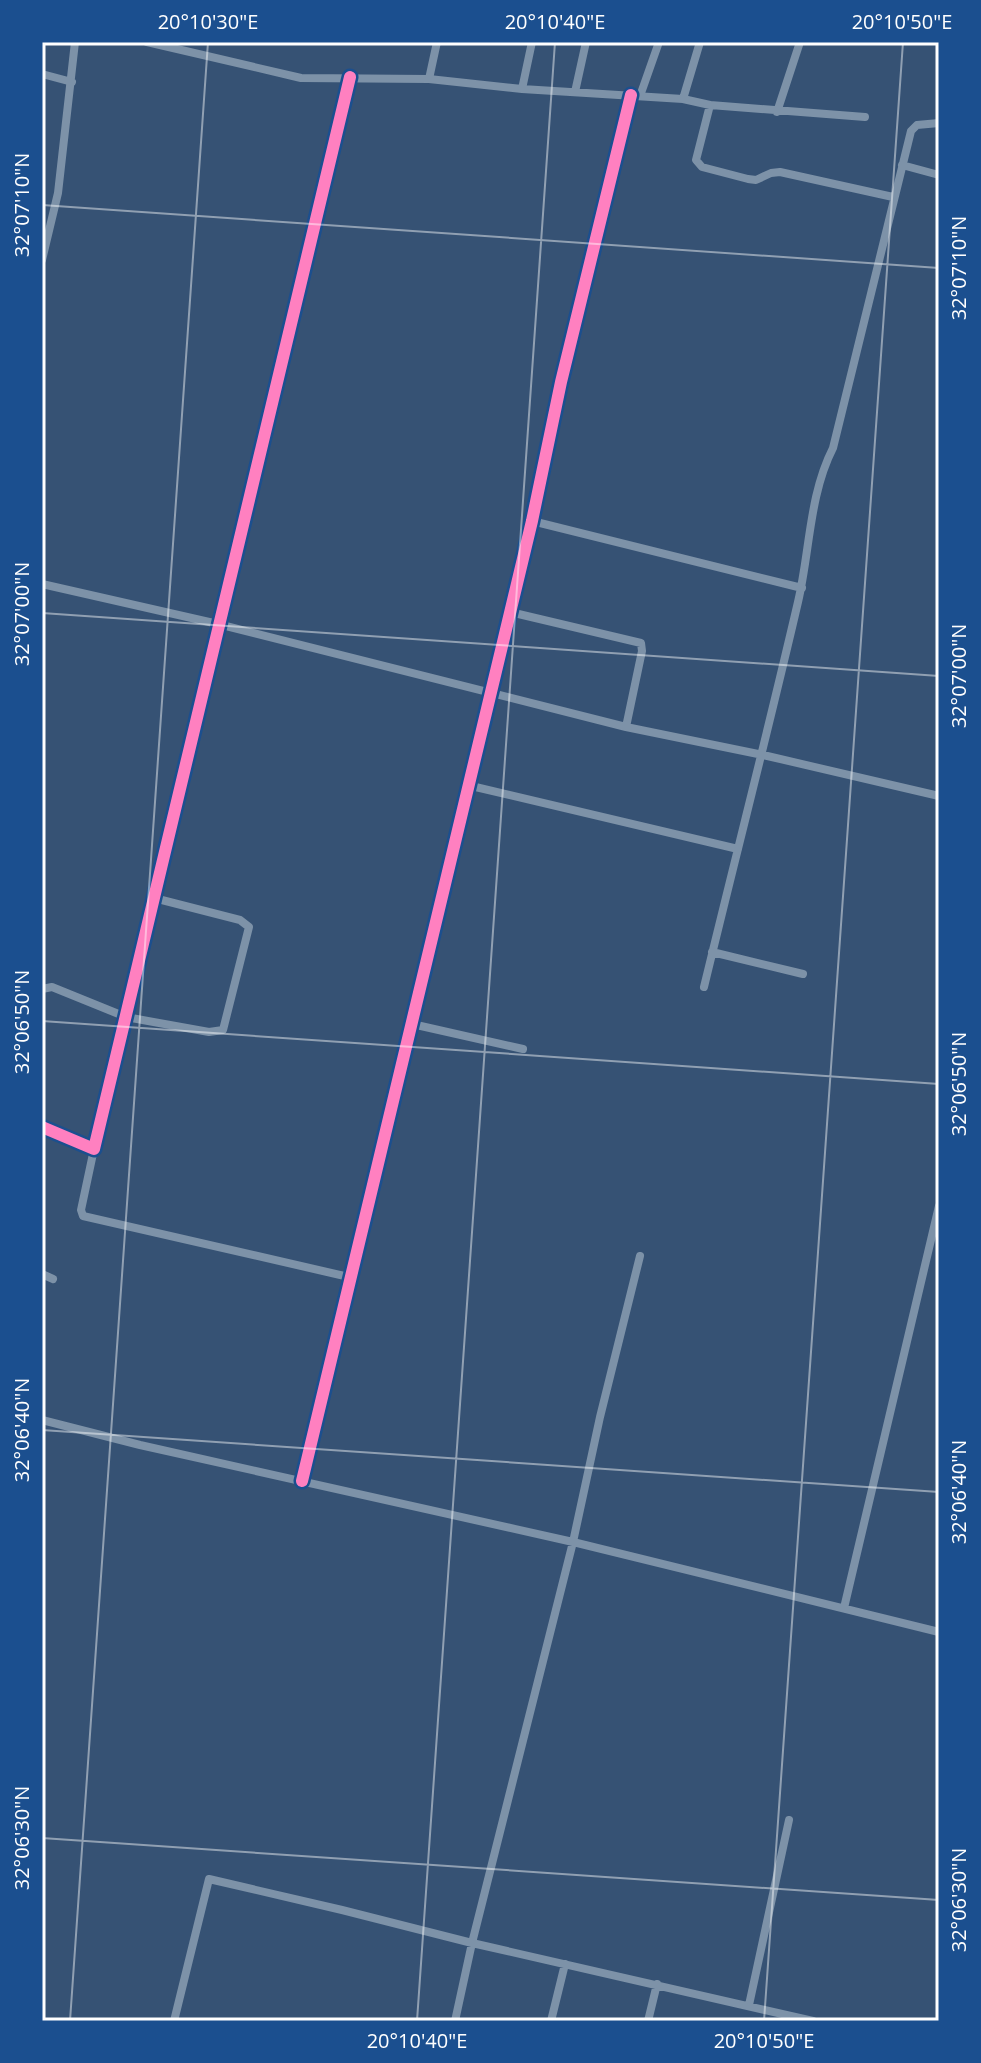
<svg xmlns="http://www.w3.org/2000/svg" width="981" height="2063" font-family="'Open Sans',sans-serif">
<rect width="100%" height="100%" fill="#365274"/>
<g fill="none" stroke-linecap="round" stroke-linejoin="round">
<path stroke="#7d92a8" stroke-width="8" d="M147,42L301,78L429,79L522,89L683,99L710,105L865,117
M42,74L72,82
M429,79L437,42
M522,89L532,42
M575,92L586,42
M640,96L659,42
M683,99L700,42
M710,105L696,160L702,167L748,179L756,180L771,173L780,172L893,197
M777,112L800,42
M902,165L939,175
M42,260L58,193L75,42
M532,521L802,588
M42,584L218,624L626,727L763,755L939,796
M510,612L641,643L642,651L626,727
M467,785L738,849
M712,952L803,974
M704,987C735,859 768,731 798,602C810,551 809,495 833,448L911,131L917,125L939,123
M42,989L52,987L126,1017L209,1032L223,1030L249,927L240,920L154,898
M412,1024L523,1049
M42,1127L94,1149L350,77
M94,1149L81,1210L83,1216L349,1277
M42,1274L53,1279
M42,1420L140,1445L573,1542L939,1632
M302,1481L532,521L561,382L631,95
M844,1608L939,1206
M749,2005L789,1820
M174,2021L209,1879L342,1910L472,1943L813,2021
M455,2021L472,1943L573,1542L600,1417L640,1256
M551,2021L565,1964
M648,2021L657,1984"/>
<defs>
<path id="cycleway" d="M42,1127L94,1149L350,77
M302,1481L532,521L561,382L631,95"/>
</defs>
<use href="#cycleway" stroke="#1b4f8f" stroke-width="17"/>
<use href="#cycleway" stroke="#ff80c0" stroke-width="12"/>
</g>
<path fill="none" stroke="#fff" stroke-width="2" stroke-opacity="0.45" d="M42,205L939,268M42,613L939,676M42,1021L939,1084M42,1430L939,1492M42,1838L939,1900M70,2021L208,42M417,2021L555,42M764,2021L903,42"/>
<rect width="981" height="2063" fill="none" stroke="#1b4f8f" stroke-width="88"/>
<rect x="44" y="44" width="893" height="1975" fill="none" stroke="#fff" stroke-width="3"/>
<g font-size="20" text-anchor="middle" fill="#fff">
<text x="208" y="29">20°10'30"E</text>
<text x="555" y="29">20°10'40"E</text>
<text x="902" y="29">20°10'50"E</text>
<text transform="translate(22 205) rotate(-90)" y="7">32°07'10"N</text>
<text transform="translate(959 268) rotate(-90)" y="7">32°07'10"N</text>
<text transform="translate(22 614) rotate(-90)" y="7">32°07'00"N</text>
<text transform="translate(959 676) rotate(-90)" y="7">32°07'00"N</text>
<text transform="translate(22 1022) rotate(-90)" y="7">32°06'50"N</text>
<text transform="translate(959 1084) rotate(-90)" y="7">32°06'50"N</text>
<text transform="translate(22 1430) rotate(-90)" y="7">32°06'40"N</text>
<text transform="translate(959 1492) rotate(-90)" y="7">32°06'40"N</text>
<text transform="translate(22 1838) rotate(-90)" y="7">32°06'30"N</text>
<text transform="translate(959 1900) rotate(-90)" y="7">32°06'30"N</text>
<text x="417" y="2048">20°10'40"E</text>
<text x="764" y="2048">20°10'50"E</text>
</g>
</svg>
